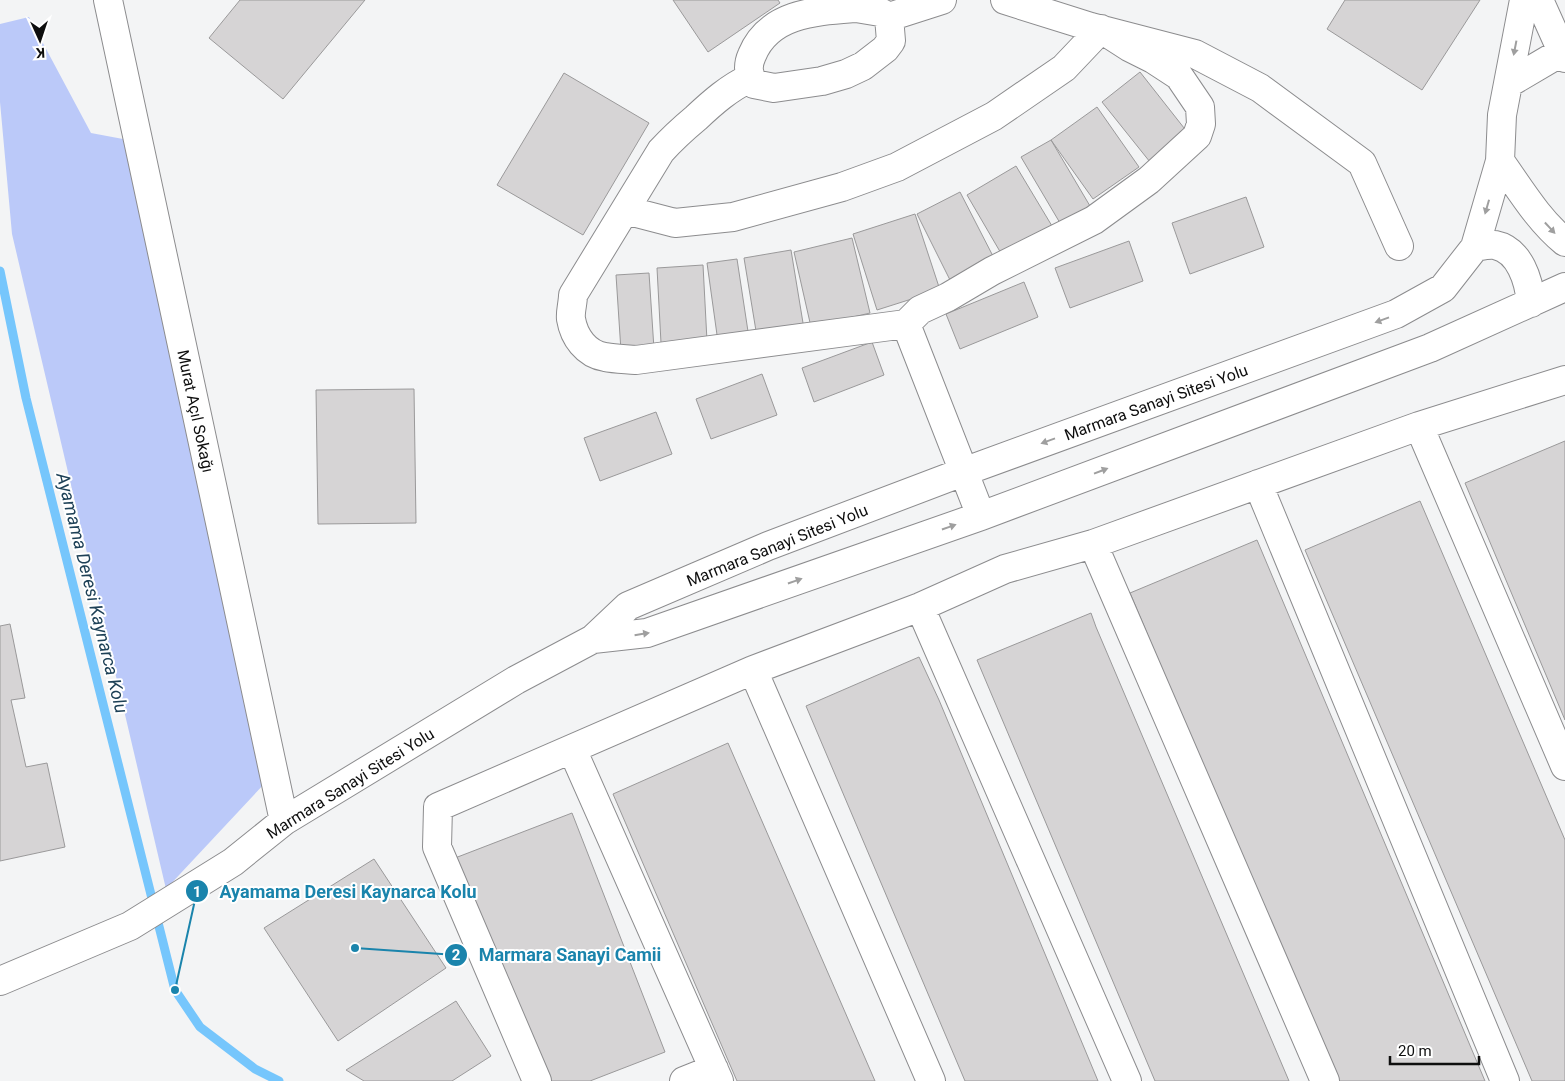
<svg xmlns="http://www.w3.org/2000/svg" width="1565" height="1081" font-family="Roboto,sans-serif">
<rect width="100%" height="100%" fill="#f3f4f5"/>
<path fill="#bbc9f9" d="M29,17L91,133L123,139L265,783L166,889L12,234L0,102V24Z"/>
<g fill="none" stroke-linecap="round" stroke-linejoin="round">
<path stroke="#76c6fc" stroke-width="9" d="M0,271L26,398L175,990L200,1027L255,1069L279,1081"/>
</g>
<path fill="#d6d4d5" stroke="#9a999a" d="M240,0H365L283,99L209,38Z
M673,0H778L780,3L708,52Z
M1345,0H1480L1422,90L1327,29Z
M1140,72L1188,133L1150,162L1102,102Z
M564,73L649,123L583,235L497,185Z
M1097,107L1139,167L1093,199L1051,140Z
M1051,140L1090,206L1060,223L1021,157Z
M1016,166L1052,226L1002,255L967,195Z
M960,192L995,260L951,282L917,214Z
M1246,197L1264,247L1190,274L1172,223Z
M915,214L940,290L877,310L853,234Z
M852,238L870,313L811,327L794,252Z
M1129,241L1143,281L1070,308L1055,268Z
M791,250L804,329L757,337L744,258Z
M737,259L749,338L718,342L707,263Z
M703,265L707,341L661,343L657,268Z
M649,273L654,349L621,351L616,275Z
M1024,282L1038,317L960,349L946,314Z
M872,342L884,375L814,402L802,368Z
M762,374L777,415L711,439L696,399Z
M414,389L416,523L318,524L316,390Z
M656,412L672,454L600,481L584,438Z
M1565,441V720L1465,483Z
M1420,501L1565,840V1081H1532L1305,550Z
M1257,540L1485,1081H1336L1130,593Z
M1091,613L1096,627L1289,1081H1155L977,660Z
M10,624L25,698L11,700L26,767L47,763L65,847L0,861V626Z
M919,657L939,700L1098,1081H965L806,706Z
M728,743L875,1081H737L613,794Z
M572,813L665,1052L590,1081H542L455,858Z
M374,859L446,968L338,1041L264,928Z
M456,1001L491,1056L452,1081H364L346,1070Z"/>
<g fill="none" stroke-linecap="round" stroke-linejoin="round">
<defs>
<path id="minor" d="M108,0L284,821
M1005,0L1091,27L1195,54L1260,88L1362,163L1399,246
M1539,0L1565,58
M856,8L880,12L889,17L891,41L885,49L863,66L846,74L822,81L774,88L754,84C748,74 747,66 752,55C769,13 816,11 856,8Z
M889,17L942,0
M750,78C729,88 713,102 696,118C684,128 672,139 661,151L573,295C573,303 570,312 571,319C574,337 586,354 605,357C615,359 626,359 636,360L906,324
M1509,83L1565,50
M1500,161C1520,189 1538,220 1565,242
M625,210L675,223L733,217L842,187L897,167L994,116L1064,68L1101,29L1129,47L1153,59L1179,76L1200,107L1201,124L1197,136L1149,180L1094,220L992,271L948,297L920,310L906,324L981,516
M1475,247C1481,246 1489,244 1495,245C1520,250 1529,281 1531,303
M1419,426L1565,766
M1258,484L1505,1081
M1093,544L1325,1081
M920,607L1127,1081
M593,639L647,633L981,516L1430,348L1565,287
M753,670L931,1081
M572,749L719,1081
M0,981L130,926L233,862L284,821L516,680L593,639L628,606L768,546L963,472L1396,314L1443,288L1475,247L1500,161L1502,115L1524,0
M537,1081L437,847L438,807L753,670L920,607L1005,569L1093,544L1419,426L1565,380
M684,1081L714,1069"/>
</defs>
<use href="#minor" stroke="#8c8c8e" stroke-width="30"/>
<use href="#minor" stroke="#fff" stroke-width="28"/>
</g>
<defs><path id="oneway-solid" d="M-6-.8H1V-3.2L6.5 0L1 3.2V.8H-6Z" transform="scale(1.25)"/></defs>
<g fill="#9f9f9f">
<use href="#oneway-solid" transform="translate(1515 48) rotate(101)"/>
<use href="#oneway-solid" transform="translate(1487 207) rotate(106)"/>
<use href="#oneway-solid" transform="translate(1550 228) rotate(47)"/>
<use href="#oneway-solid" transform="translate(1382 320) rotate(160)"/>
<use href="#oneway-solid" transform="translate(1048 441) rotate(160)"/>
<use href="#oneway-solid" transform="translate(1101 471) rotate(-21)"/>
<use href="#oneway-solid" transform="translate(949 527) rotate(-19)"/>
<use href="#oneway-solid" transform="translate(795 581) rotate(-19)"/>
<use href="#oneway-solid" transform="translate(642 634) rotate(-9)"/>
</g>
<g text-anchor="middle" stroke-width="4" stroke-linejoin="round" paint-order="stroke">
<g font-size="16" fill="#0e0e0e" stroke="#fff">
<text transform="translate(1156 402) rotate(-20)" y="6">Marmara Sanayi Sitesi Yolu</text>
<text transform="translate(196 411) rotate(78)" y="6">Murat Açıl Sokağı</text>
<text transform="translate(777 545) rotate(-22)" y="6">Marmara Sanayi Sitesi Yolu</text>
<text transform="translate(350 783) rotate(-32)" y="6">Marmara Sanayi Sitesi Yolu</text>
</g>
<g font-size="18" font-style="italic" fill="#1d4056" stroke="#fff">
<text transform="translate(92 593) rotate(76)" y="6">Ayamama Deresi Kaynarca Kolu</text>
</g>
</g>
<path fill="none" stroke="#1a84ac" stroke-width="2" d="M175 990L197 891M355 948L456 955"/>
<g fill="#1a84ac" stroke="#fff" stroke-width="2">
<circle cx="175" cy="990" r="5"/>
<circle cx="355" cy="948" r="5"/>
<circle cx="197" cy="891" r="12"/>
<circle cx="456" cy="955" r="12"/>
</g>
<g font-size="15" text-anchor="middle" font-weight="bold" fill="#fff">
<text x="197" y="897">1</text>
<text x="456" y="960">2</text>
</g>
<g font-size="18" text-anchor="middle" font-weight="bold" fill="#1a84ac" stroke="#fff" stroke-width="4" stroke-linejoin="round" paint-order="stroke">
<text x="348" y="898">Ayamama Deresi Kaynarca Kolu</text>
<text x="570" y="961">Marmara Sanayi Camii</text>
</g>
<g transform="translate(40 40) rotate(177)" stroke="#ffffff" stroke-width="4" paint-order="stroke">
<path d="M0-4L9 19L0 12L-9 19Z" fill="#0e0e0e"/>
<text y="-8" font-size="14" font-weight="bold" text-anchor="middle" fill="#0e0e0e">K</text>
</g>
<path d="M1390 1056v8h89v-8" fill="none" stroke="#0e0e0e" stroke-width="2.5"/>
<text x="1398" y="1056" font-size="15" fill="#0e0e0e" stroke="#ffffff" stroke-width="4" paint-order="stroke">20 m</text>
</svg>
